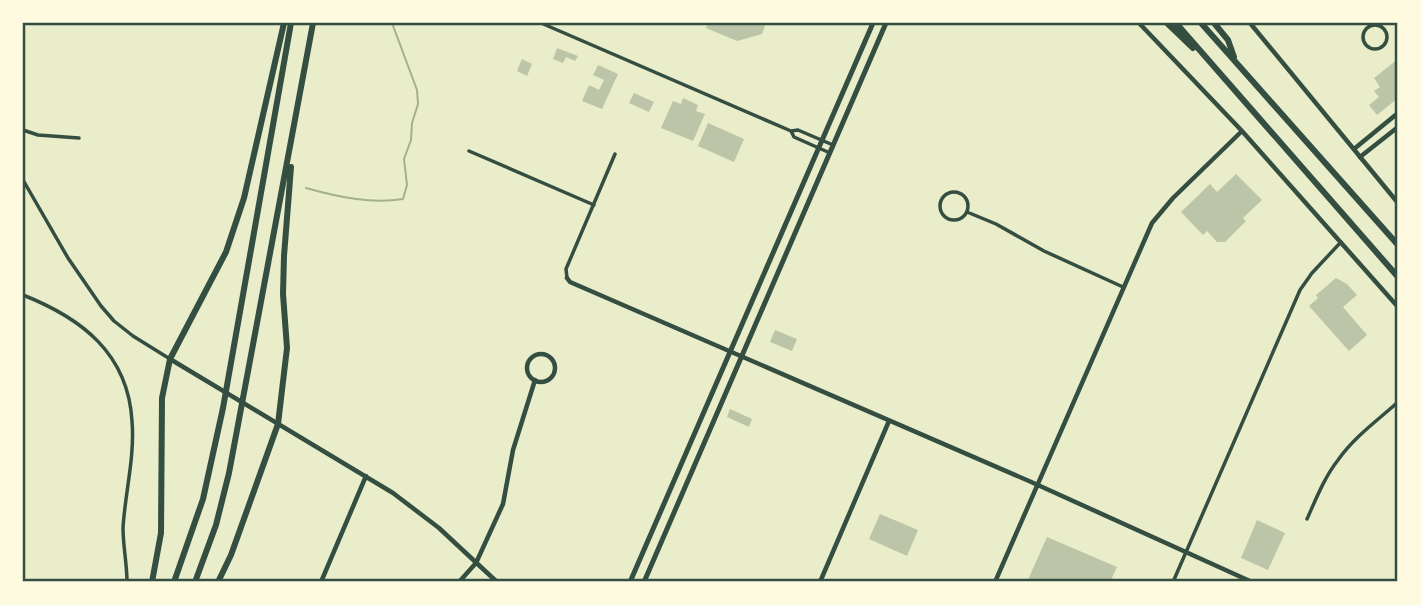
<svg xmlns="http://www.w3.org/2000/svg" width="1421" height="605" font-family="Lora,serif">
<rect width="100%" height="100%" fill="#e9edc9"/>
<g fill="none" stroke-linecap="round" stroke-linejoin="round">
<path stroke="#a3b18a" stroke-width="2" d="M306,188C338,197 371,204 403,199L407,185L404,159L411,140L412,123L418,104L417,90L392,23"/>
</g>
<path fill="#bcc5a7" d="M708,23H766L762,34L737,41L706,28Z
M557,48L578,56L575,61L566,57L563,63L553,59Z
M522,59L532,64L527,76L517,71Z
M1398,59V98L1377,115L1369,105L1379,97L1374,91L1380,87L1374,78Z
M598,65L618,74L602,109L582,101L589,85L599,90L604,80L593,75Z
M634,93L654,102L649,112L629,103Z
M683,98L698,105L696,111L705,114L693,141L661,128L673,101L681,104Z
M708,123L744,139L734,162L698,146Z
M1236,174L1262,200L1243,218L1246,221L1225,242H1217L1207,231L1203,235L1181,212L1210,184L1217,192Z
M1336,278L1347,284L1357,295L1343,307L1367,335L1349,351L1309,306L1318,298L1316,295Z
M775,330L797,339L792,351L770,342Z
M730,409L752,419L749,427L727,417Z
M880,514L918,530L907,556L869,539Z
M1257,520L1285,533L1268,570L1241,558Z
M1047,537L1117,567L1110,582H1027Z"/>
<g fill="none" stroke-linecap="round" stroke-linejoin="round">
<path stroke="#344e41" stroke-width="3.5" d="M541,23L791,131L798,130L833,145
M1363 37a12 12 0 1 1 24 0a12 12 0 1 1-24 0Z
M23,130L38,135L79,138
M791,131L794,137L830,153
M469,151L594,205
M23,180L68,258L101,306L114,321L133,336L170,359
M940 206a14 14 0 1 1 28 0a14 14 0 1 1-28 0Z
M967,212L996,224L1044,251L1123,287
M567,278L566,269L615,154
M23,295C81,318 128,353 132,421C135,457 125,493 123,528C123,546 127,564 127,582
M1307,519C1316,499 1324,478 1338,460C1354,437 1378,420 1398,402
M1173,582L1300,290L1312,273L1341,242"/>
<path stroke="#344e41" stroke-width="4.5" d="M1139,23L1242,131L1398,307
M1354,149L1398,113
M1360,157L1398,127
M567,278L570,282L1029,481L1252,582
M527 368a14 14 0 1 1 28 0a14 14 0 1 1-28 0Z
M459,582L476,563L503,504L513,450L535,380
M820,582L889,421
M995,582L1152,223L1173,198L1242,131"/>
<path stroke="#344e41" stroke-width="4.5" d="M1250,23L1398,203
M170,359L393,493L439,528L497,582
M321,582L366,476"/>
<path stroke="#344e41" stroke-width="5" d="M630,582L873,23
M644,582L886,23"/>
<path stroke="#344e41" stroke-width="6" d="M1167,23L1193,48
M1176,23L1398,277
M1201,23L1398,245
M1214,23L1228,40L1234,57
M152,582L161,533L162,398L170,359L226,252L244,198L284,23
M174,582L203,499L223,408L291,23
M195,582L216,525L229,473L313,23
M218,582L231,555L278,424L287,348L283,294L284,256L291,167"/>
</g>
<rect width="1421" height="605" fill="none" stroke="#fefae0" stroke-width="49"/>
<rect x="24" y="24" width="1372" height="556" fill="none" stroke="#344e41" stroke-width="2.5"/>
</svg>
